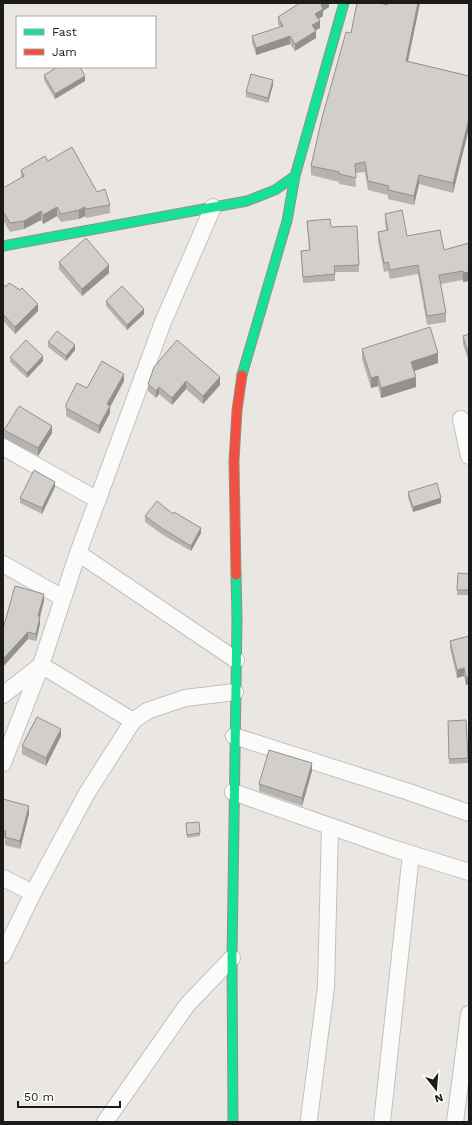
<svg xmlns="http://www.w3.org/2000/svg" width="472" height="1125" font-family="'Work Sans',sans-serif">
<rect width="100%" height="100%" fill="#eae7e2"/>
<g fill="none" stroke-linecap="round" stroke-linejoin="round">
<defs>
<path id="street" d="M461,419L469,456
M3,447L98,500
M78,553L236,660
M3,564L63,598
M3,695L41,665L133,721
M234,736L406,791L469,813
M3,763L41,665L78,553L163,322L213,207
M233,792L392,848L469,872
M3,878L33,893
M3,955L33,893L87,793L133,721L147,711L185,698L235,692
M309,1119L326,987L330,826
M105,1122L187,1005L232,958
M382,1122L411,854
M455,1122L469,1014"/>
<path id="fast" d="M3,246L247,201L275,190L295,176
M242,375L287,221L295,176L344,3
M233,1122L232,958L237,619L236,575"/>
<path id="jam" d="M236,575L234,461L237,410L242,375"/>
</defs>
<use href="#street" stroke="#c2c1bf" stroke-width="18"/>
<use href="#fast" stroke="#93937b" stroke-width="11"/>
<use href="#jam" stroke="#93937b" stroke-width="11"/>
<use href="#street" stroke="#fcfbfb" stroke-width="16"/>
<use href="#fast" stroke="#16e098" stroke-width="9"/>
<use href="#jam" stroke="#f24e42" stroke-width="9"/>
</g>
<path fill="#b5b2af" d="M297,3H329V7L323,11V16L319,19L320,28L316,30V38L295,51L290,44L256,55L252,43V36L280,27L278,24V17L298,4Z
M388,3H420L408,61L469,76V128L453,193L419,184L414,205L388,199V195L368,190L365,172L355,173L356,187L339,184V182L311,175V166L351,33L387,5Z
M44,75L85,81L55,99L44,80Z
M273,85L268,103L246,97V92Z
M48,161L97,192L110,205V213L86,218L85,216L79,219L61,222L57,216L43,224L41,220L24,229L10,232L3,220V188L21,178V170Z
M385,214L407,236L444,250L469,243V281L463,282V280L440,284L446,313V322L427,325L418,274L390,279L388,271L384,272L378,241V232L386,230L385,222Z
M307,221L331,227L359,265V272H335V281L303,283L301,251L309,250Z
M59,262L109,273L82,296L59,269Z
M3,284L6,287L38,311L15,334L3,321Z
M106,301L144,314L127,330L106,306Z
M469,334V363L463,344V336Z
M48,342L75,350L66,361L48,347Z
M362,349L438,363L414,371L416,387L381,398L378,386L371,388L362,359Z
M10,357L43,361L27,378L10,362Z
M154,367L220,385L203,404L186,389L172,405L159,394L156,398L148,391V384Z
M124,381L110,407V413L99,434L66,416V404L87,388Z
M4,430L52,433L38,456L4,438Z
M55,487L42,514L20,503V498Z
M408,492L441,503L413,512L408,498Z
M173,514L201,533L191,551L163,535L145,522V516Z
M458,573L469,574V595H457Z
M44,601L40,617V624L36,641L28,639L3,629Z
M469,636L466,685L464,676L457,678L450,648V641Z
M466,720L468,763L449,764L448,721Z
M61,736L46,766L22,754V746Z
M312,771L302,806L259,791V784Z
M3,799L29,814L20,849L5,845V838H3Z
M186,823L200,833V836L187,838Z"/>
<path fill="#93918e" d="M324,3H329V7L323,11V16L315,21V14L321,5Z
M418,3H420L406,70V61Z
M320,21V28L312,32V25Z
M316,31V38L295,51V44Z
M290,36V44L256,55V48Z
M85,76V81L55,99V94Z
M273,80V85L268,103V98Z
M469,119V128L453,193V183Z
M419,175V184L414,205V196Z
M57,207V216L43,224V215Z
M85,207V216L79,219V210Z
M41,211V220L24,229V221Z
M109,265V273L82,296V289Z
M469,272V281L463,282V273Z
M38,304V311L15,334V327Z
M144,309V314L127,330V325Z
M75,345V350L66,361V356Z
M438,353V363L411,372V362Z
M43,356V361L27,378V373Z
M124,374V381L110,407V413L99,434V426L107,404Z
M378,376V386L371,388V378Z
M220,377V385L203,404V396Z
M416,377V387L381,398V388Z
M186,381V389L172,405V398Z
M159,387V394L156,398V391Z
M52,426V433L38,456V448Z
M55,482V487L42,514V508Z
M441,498V503L413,512V507Z
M201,528V533L191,551V546Z
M44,594V601L38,624V616Z
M40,617V624L36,641V634Z
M28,632V639L3,667V659Z
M464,668V676L457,678V670Z
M466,677H469V684L466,685Z
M61,729V736L46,766V758Z
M312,763V771L302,806V798Z
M29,806V814L20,849V841Z"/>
<path fill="#d2cfcb" stroke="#93918e" d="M300,3H324L321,5L323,9L315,14L320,21L312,25L316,31L295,44L290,36L256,48L252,36L283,26L278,17Z
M357,3H380L387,5L388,3H418L406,61L469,76V119L453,183L419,175L414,196L388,190L389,186L368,181L365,162L355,164L356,178L339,174V172L311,166L322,118L346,32L351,33Z
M58,67H80L85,76L55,94L44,75Z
M251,74L273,80L268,98L246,92Z
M72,147L97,192L105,189L110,205L86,209L85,207L79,210L61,214L57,207L43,215L41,211L24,221L10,223L3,211V188L24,176L21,170L45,156L48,161Z
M402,210L407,236L440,230L444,250L469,243V272L463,273V271L439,275L446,313L427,316L418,265L390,270L388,262L384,263L378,232L388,230L385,214Z
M330,219L331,227L357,226L359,265L334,266L335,274L303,277L301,251L310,250L307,221Z
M86,238L109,265L82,289L59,262Z
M9,283L20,290L22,288L38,304L15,327L3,314V284L6,287Z
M122,286L144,309L127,325L106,301Z
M430,327L438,353L411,362L416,377L381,388L378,376L371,378L362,349Z
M57,331L75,345L66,356L48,342Z
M469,334V356L463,336Z
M26,340L43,356L27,373L10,357Z
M177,340L220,377L203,396L186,381L172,398L159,387L156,391L148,384L154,367Z
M102,361L124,374L107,404L110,406L99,426L66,408V404L77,383L87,388Z
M19,406L52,426L38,448L4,430Z
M34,470L55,482L42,508L20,498Z
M437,483L441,498L413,507L408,492Z
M157,501L173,514L174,512L201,528L191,546L163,529L145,516Z
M458,573L469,574V590H457Z
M15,586L44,594L38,616L40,617L36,634L28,632L3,659V629Z
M469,636V677H466L464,668L457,670L450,641Z
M37,717L61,729L46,758L22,746Z
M466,720L468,758L449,759L448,721Z
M269,750L312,763L302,798L259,784Z
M3,799L29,806L20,841L5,837L6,831L3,830Z
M199,822L200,833L187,835L186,823Z"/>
<rect width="472" height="1125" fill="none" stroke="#1b1b1b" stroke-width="8"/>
<rect x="16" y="16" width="140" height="52" fill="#ffffff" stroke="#a4a4a4"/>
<rect x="24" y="29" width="20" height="6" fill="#16e098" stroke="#a4a4a4"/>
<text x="52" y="36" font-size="12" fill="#1b1b1b">Fast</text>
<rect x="24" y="49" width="20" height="6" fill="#f24e42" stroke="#a4a4a4"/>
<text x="52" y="56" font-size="12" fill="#1b1b1b">Jam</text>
<g transform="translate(436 1089) rotate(163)" stroke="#ffffff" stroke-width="3" paint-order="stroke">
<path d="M0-3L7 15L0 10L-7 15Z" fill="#1b1b1b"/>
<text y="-6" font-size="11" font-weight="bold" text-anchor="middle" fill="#1b1b1b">N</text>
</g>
<path d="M18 1101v6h102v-6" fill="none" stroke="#1b1b1b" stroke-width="2"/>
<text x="24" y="1101" font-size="12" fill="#1b1b1b" stroke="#ffffff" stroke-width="3" paint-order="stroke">50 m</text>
</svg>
